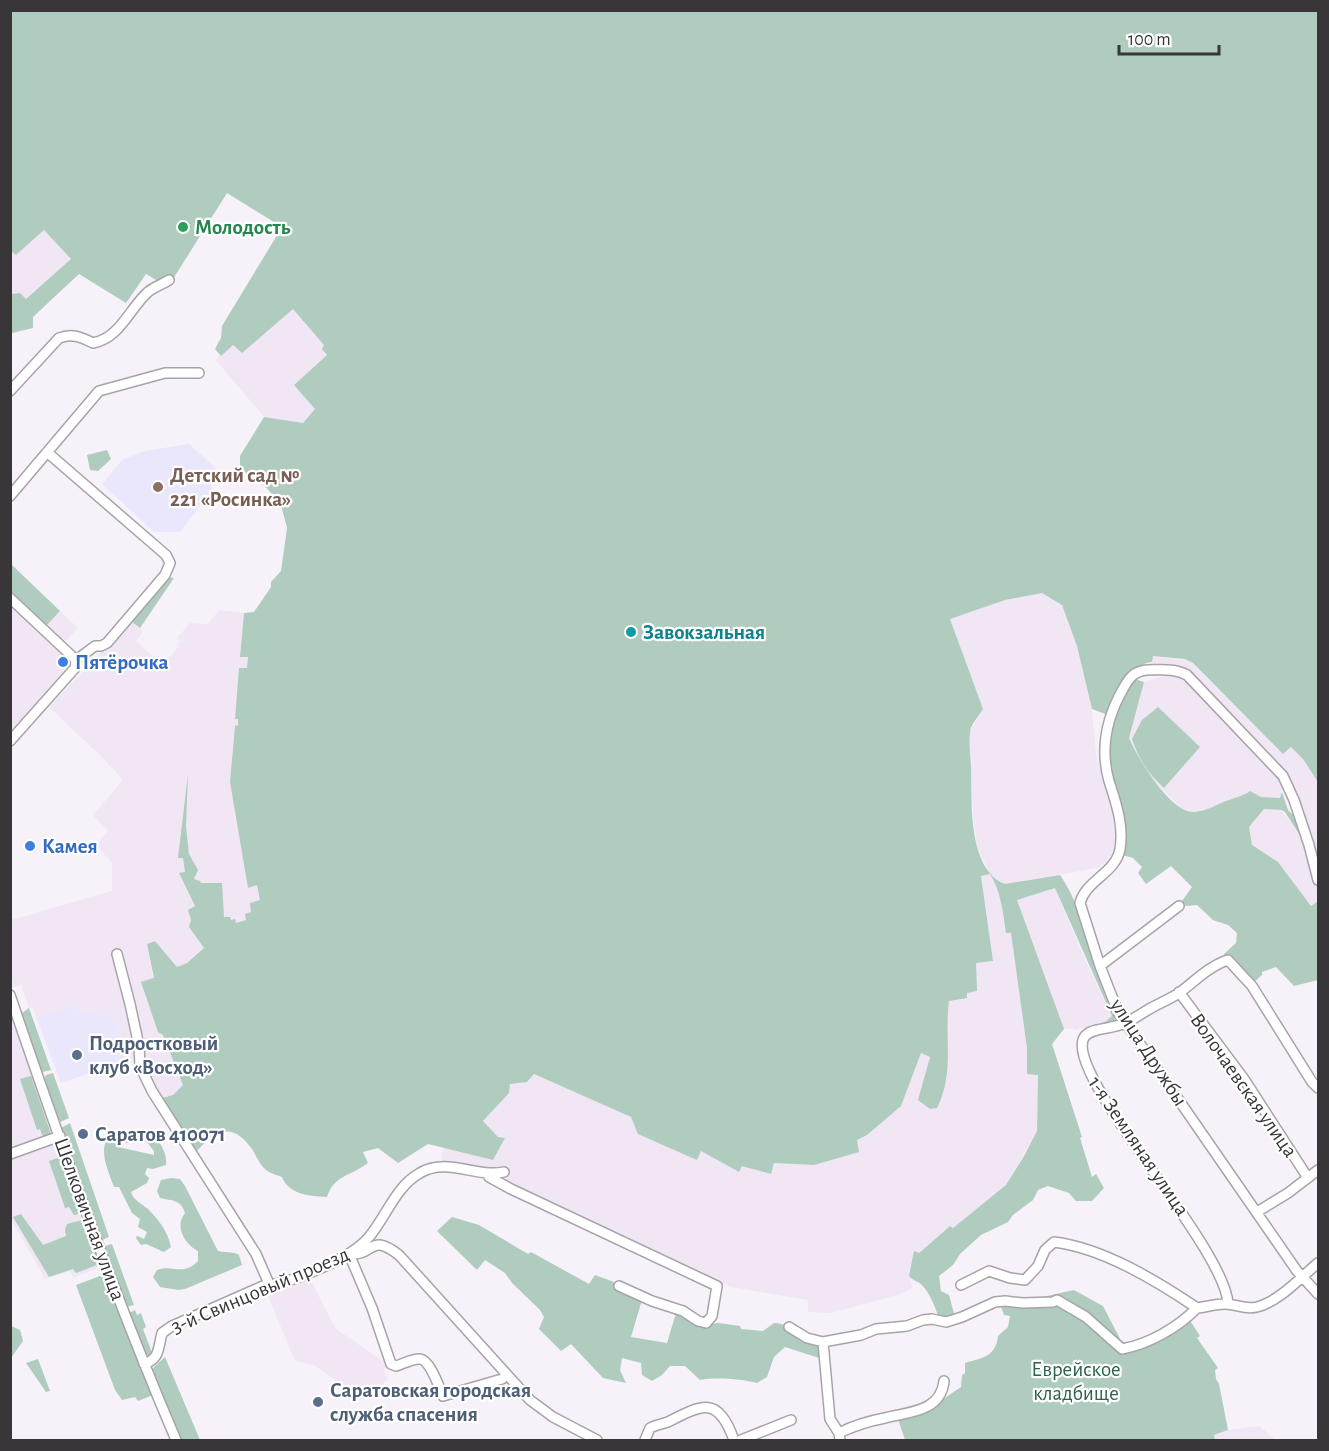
<svg xmlns="http://www.w3.org/2000/svg" width="1329" height="1451" font-family="'Alegreya Sans',sans-serif">
<rect width="100%" height="100%" fill="#f7f2f9"/>
<path fill="#f0e6f4" d="M44,229L71,259L26,299L11,294L10,253L12,251L16,255Z
M293,309L324,345L327,355L294,385L316,408L303,423L264,417L216,360L233,345L242,353Z
M1042,593L1062,605L1077,646L1092,709L1096,753L1112,812L1115,839L1112,853L1106,862L1097,868L1005,884L993,876L1001,901L1006,933H1011L1027,1048V1074H1038L1037,1131L1006,1185L953,1228L950,1226L918,1253L909,1276L913,1288L898,1295L831,1313L808,1312V1300L732,1287L673,1264L504,1184L508,1177L504,1170L441,1165L443,1147L493,1160L498,1137L483,1121L509,1093L510,1084L527,1082L534,1074L631,1117L636,1126L697,1160L701,1151L739,1172L742,1166L774,1163L814,1165L867,1135L901,1106L921,1053L930,1057L918,1100L948,1011L949,1000L967,998V993L976,963L993,961L981,875L990,874L977,846L970,786V731L983,709L949,619L1005,600Z
M10,602L70,661L45,698L10,736Z
M219,610L244,613L240,656L248,657L247,669L240,668L235,719H238V726H235L230,782L248,887L257,885L261,900L246,920L236,923L224,917L201,883L194,879L198,870L189,854L186,826L179,858L183,857L185,873L179,874L195,907L189,927L204,948L187,963L177,967L155,941L147,944L163,1035L183,1085L173,1095L159,1099L138,1056L127,1060L111,1014L98,1018L95,1010L75,1016L72,1006L36,1017L33,1007L29,1008L21,985L14,987L11,977V920L112,891V862L96,846L108,830L93,815L123,780L102,757L49,707L131,621L143,631L136,641L163,665L179,646L177,644L180,641L177,638L190,623L208,624Z
M60,611L78,628L63,643L46,626Z
M1152,656L1189,660L1283,754L1291,747L1303,759L1318,782V873L1289,785L1188,674L1152,667Z
M1175,673L1186,678L1275,768L1283,785L1280,798L1261,797L1250,791L1241,797L1228,800L1214,808L1192,812L1182,809L1149,776L1129,738L1144,682Z
M1264,809L1282,810L1306,845L1318,887V901L1311,906L1278,862L1252,845L1249,827Z
M1055,888L1083,955L1112,1017L1105,1022L1075,1030L1073,1028L1064,1029L1017,900Z
M14,1018L55,1134L11,1151L10,1019Z
M57,1141L102,1264L96,1269L73,1278L70,1271L45,1279L11,1219L10,1157Z
M309,1277L335,1328L388,1365L383,1372L388,1379L366,1398L361,1399L314,1365L295,1361L265,1289H278Z
M1259,1426L1274,1438V1440H1215L1214,1435L1228,1430Z"/>
<path fill="#eae7fd" d="M189,444L216,468L209,477L212,490L180,532H154L102,484L122,460L144,451Z
M72,1006L76,1015L95,1010L98,1018L111,1013L127,1060L61,1083L36,1017Z"/>
<path fill="#afccbe" d="M11,11H1318V782L1303,759L1291,747L1283,754L1193,663L1185,659L1153,656L1152,662C1127,665 1119,695 1108,715L1092,709L1077,646L1062,605L1042,593L1005,600L950,619L983,709C979,716 970,725 970,733C969,744 970,755 971,766C972,799 967,869 1005,884L1060,875C1090,918 1090,975 1117,1019L1116,1022L1084,1034L1085,1028L1105,1022L1112,1016L1055,888L1017,900L1064,1029L1052,1044L1082,1137L1080,1138L1092,1177L1096,1174L1104,1188L1092,1201H1076L1069,1193L1048,1186L1038,1190L1033,1200L1013,1215L1008,1222L981,1235L960,1254L953,1265L939,1276L941,1291L949,1295L955,1317L939,1318C934,1305 931,1295 922,1285C918,1281 913,1281 909,1276L914,1251L919,1253L950,1226L953,1228L1006,1185L1024,1156L1037,1131L1038,1075L1027,1074V1048L1011,933H1006C1003,913 1001,891 990,874L981,876L993,961L976,963L977,991L967,993V998L949,1001C944,1038 955,1072 937,1108L930,1109L918,1100L930,1057L921,1053L901,1106L867,1135L857,1140L859,1152L814,1165L774,1163L771,1174L742,1166L739,1172L701,1151L697,1160L638,1134L631,1117L534,1074L527,1082L510,1084L509,1093L483,1121L498,1137L505,1138L493,1160L428,1144L398,1163L378,1148L363,1152L368,1163C351,1176 334,1175 327,1197C310,1196 289,1195 282,1177C277,1175 269,1173 265,1169C259,1164 256,1155 252,1149C231,1120 215,1131 195,1153L159,1099L173,1095L183,1085L163,1035L158,1032L141,982L154,978L147,944L155,941L177,967L187,963L204,948L189,927L191,920L188,910L195,906L179,873L185,872L183,858H178L188,774L186,826L189,854L198,870L194,879L200,881L201,883H222L224,917H230L231,920L235,919L236,923L246,920L245,914L251,912L250,903L260,900L257,885L248,888L230,782L235,726L238,725V719H235L239,668H247L248,657H240L244,613L254,612L271,587V582L281,571L287,528L281,505L264,485L255,482L240,467V456L264,417L303,423L315,409L294,385L327,355L322,349L324,345L293,309L242,353L233,345L221,356L215,349L221,338L222,326L282,227L227,193L168,287L146,274L126,303L79,274L33,317V328L12,333L10,289L12,294L20,293L26,299L71,259L44,230L16,255L12,252L11,253Z
M107,450L111,459L98,471L90,470L87,455Z
M11,564L60,611L46,626L11,592Z
M167,577L174,578L140,628L131,621Z
M1135,679L1144,682L1129,738C1138,758 1170,813 1194,812C1208,811 1217,804 1229,800C1237,797 1243,796 1250,791L1261,797L1280,798L1282,792L1288,810L1299,821L1306,845L1285,812L1282,810L1264,809L1249,827L1252,845L1278,862L1311,906L1318,901V980L1294,986L1276,967L1262,972V975L1253,983L1224,954L1236,943L1237,933L1228,925L1213,920L1197,905L1186,906L1182,901L1192,887L1171,866L1146,884L1138,873L1142,867L1133,858L1122,855L1107,763L1109,729L1129,681Z
M1158,707L1200,747L1164,788C1148,774 1139,759 1132,739L1142,720Z
M29,1008L51,1070L42,1072L22,1013Z
M53,1073L69,1118L60,1122L44,1079L46,1075Z
M31,1076L51,1134L43,1137L40,1129L37,1130L20,1079Z
M70,1123L109,1237L102,1240L61,1128Z
M144,1129C156,1133 168,1152 166,1165L153,1169L147,1168L145,1174L149,1178L147,1183L131,1192C133,1200 142,1204 148,1209C159,1220 168,1232 171,1247L164,1252L146,1244L141,1245L136,1238L137,1236L144,1239L147,1232L138,1227L140,1219L132,1213L119,1187H114C109,1173 99,1153 107,1139H112L118,1147L154,1155V1151L147,1142L125,1143L126,1139Z
M60,1157L79,1209V1214L74,1215L69,1207L65,1208L49,1161Z
M171,1178L180,1179L185,1186L218,1251C225,1253 233,1251 239,1255L242,1265L185,1289L178,1290L160,1287L153,1277L157,1270C173,1264 182,1277 198,1261V1251C185,1245 174,1226 185,1213C181,1199 172,1201 160,1198L157,1191L161,1180Z
M21,1214L43,1245L66,1236L65,1230L67,1224L82,1220L99,1262L97,1265L76,1273L73,1269L49,1277L13,1217Z
M452,1217L479,1225L528,1254L531,1252L589,1284L595,1275L644,1293L631,1337L667,1343L676,1313L706,1325L718,1323L740,1326L741,1329L763,1331L774,1323C793,1324 806,1337 821,1348L822,1359L785,1347L774,1357L767,1377L757,1383C742,1379 716,1377 700,1380L685,1366H670L662,1375L652,1381L642,1375L641,1363L622,1358L620,1370L626,1383L603,1378L571,1344L561,1351L539,1329L544,1317L540,1310L512,1283L505,1273L485,1260L477,1270L437,1231Z
M112,1244L134,1305L126,1307L105,1246Z
M100,1276L107,1277L153,1395L138,1401L135,1397L122,1400L115,1390L76,1285Z
M1074,1290L1103,1306L1127,1352L1189,1319L1200,1336L1197,1338L1218,1368L1215,1370L1216,1379L1219,1384L1228,1430L1214,1435L1215,1440H905L898,1419L933,1406L961,1387L962,1375L965,1373V1363C983,1358 996,1356 998,1336L1008,1327L1010,1316L1004,1315L1000,1304L1026,1308L1029,1300Z
M135,1310L137,1315L141,1313L146,1327L143,1329L153,1355H145L129,1313Z
M11,1326L20,1330L23,1341L11,1358Z
M165,1357L200,1440H181L152,1375L153,1368Z
M38,1359L50,1391L46,1392L26,1363Z"/>
<g fill="none" stroke-linecap="round" stroke-linejoin="round">
<defs>
<path id="minor" d="M10,391L59,338C72,333 81,337 93,343C120,338 129,309 148,292C154,287 163,284 169,280
M48,453L166,555L170,563L165,575L107,643L101,646H95L76,660
M10,496L99,391L165,373H199
M10,598L76,660L75,668L10,741
M1318,880L1309,845L1294,800L1283,776L1187,675C1175,668 1161,670 1147,670C1134,671 1129,678 1123,689C1107,717 1100,749 1109,781C1116,803 1124,825 1120,849C1116,873 1086,880 1080,903L1100,966L1118,1012L1297,1271L1318,1294
M117,954L130,1004L139,1046L140,1066L152,1091L256,1254L270,1286
M1100,966L1179,906
M1179,992L1244,1079L1308,1178
M10,995C61,1145 114,1295 176,1440
M10,1154L60,1136
M488,1174L489,1177L511,1189L717,1286L712,1316L706,1323L698,1321L683,1311L652,1301L619,1286
M1257,1212L1288,1193L1318,1170
M961,1285L989,1271L1010,1278L1025,1280L1038,1266L1045,1250L1054,1242C1103,1248 1157,1281 1197,1308C1206,1307 1215,1304 1225,1304C1236,1304 1245,1310 1257,1307C1280,1301 1301,1277 1318,1263
M1228,1304C1226,1247 1059,1070 1085,1036C1088,1033 1092,1031 1097,1030C1105,1028 1115,1027 1123,1024C1133,1020 1142,1013 1151,1008C1160,1003 1170,999 1179,993C1194,982 1209,966 1228,960L1252,986L1312,1082L1318,1088
M789,1327L807,1338L823,1342L861,1335L876,1329L907,1326L923,1320L932,1319L946,1322L962,1317L995,1302L1005,1301L1023,1303L1053,1302L1057,1300L1086,1317L1122,1349C1149,1344 1177,1328 1197,1308
M823,1342L830,1419L839,1433L840,1440
M144,1364C160,1359 158,1348 162,1333L172,1326L263,1286C290,1284 352,1258 369,1237C386,1217 396,1186 420,1173C447,1157 476,1178 504,1172
M507,1375L502,1379L443,1396C439,1387 430,1360 420,1359C413,1358 403,1364 396,1366L391,1364L372,1308L349,1254C375,1256 369,1232 399,1255L530,1400L553,1417L597,1440
M839,1433C853,1426 869,1421 885,1418C908,1412 941,1412 944,1381
M645,1440L650,1428C656,1425 662,1424 668,1422C703,1404 718,1396 734,1440
M741,1440L791,1420"/>
</defs>
<use href="#minor" stroke="#a8a3a9" stroke-width="12"/>
<use href="#minor" stroke="#fff" stroke-width="9"/>
</g>
<circle fill="#2e9e5b" stroke="#fff" stroke-width="2" cx="183" cy="227" r="6"/>
<circle fill="#8d6e63" stroke="#fff" stroke-width="2" cx="158" cy="487" r="6"/>
<circle fill="#0f9aa8" stroke="#fff" stroke-width="2" cx="631" cy="632" r="6"/>
<g fill="#3f7fe0" stroke="#fff" stroke-width="2">
<circle cx="63" cy="662" r="6"/>
<circle cx="30" cy="846" r="6"/>
</g>
<g fill="#5c6f8a" stroke="#fff" stroke-width="2">
<circle cx="77" cy="1055" r="6"/>
<circle cx="83" cy="1134" r="6"/>
<circle cx="318" cy="1402" r="6"/>
</g>
<g text-anchor="middle" stroke-width="4.5" stroke-linejoin="round" paint-order="stroke">
<g font-size="21" font-weight="bold" fill="#27864d" stroke="#fff" text-anchor="start">
<text x="195" y="234">Молодость</text>
</g>
<g font-size="21" font-weight="bold" fill="#785e54" stroke="#fff" text-anchor="start">
<text x="170" y="482">Детский сад №<tspan x="170" dy="24">221 «Росинка»</tspan></text>
</g>
<g font-size="21" font-weight="bold" fill="#0d838f" stroke="#fff" text-anchor="start">
<text x="643" y="639">Завокзальная</text>
</g>
<g font-size="21" font-weight="bold" fill="#366cbe" stroke="#fff" text-anchor="start">
<text x="75" y="669">Пятёрочка</text>
<text x="42" y="853">Камея</text>
</g>
<g font-size="21" font-weight="bold" fill="#4e5e75" stroke="#fff" text-anchor="start">
<text x="89" y="1050">Подростковый<tspan x="89" dy="24">клуб «Восход»</tspan></text>
<text x="95" y="1141">Саратов 410071</text>
<text x="330" y="1397">Саратовская городская<tspan x="330" dy="24">служба спасения</tspan></text>
</g>
<g font-size="21" fill="#383639" stroke="#fff">
<text transform="translate(1149 1052) rotate(57)" y="7">улица Дружбы</text>
<text transform="translate(1244 1085) rotate(55)" y="7">Волочаевская улица</text>
<text transform="translate(1139 1146) rotate(56)" y="7">1-я Земляная улица</text>
<text transform="translate(90 1219) rotate(70)" y="7">Шелковичная улица</text>
<text transform="translate(260 1290) rotate(-23)" y="7">3-й Свинцовый проезд</text>
</g>
<g font-size="21" fill="#2b634c" stroke="#fff">
<text x="1076" y="1376">Еврейское<tspan x="1076" dy="24">кладбище</tspan></text>
</g>
</g>
<rect width="1329" height="1451" fill="none" stroke="#383639" stroke-width="24"/>
<path d="M1119 45v9h100v-9" fill="none" stroke="#383639" stroke-width="3"/>
<text x="1128" y="45" font-size="18" fill="#383639" stroke="#ffffff" stroke-width="4.5" paint-order="stroke">100 m</text>
</svg>
